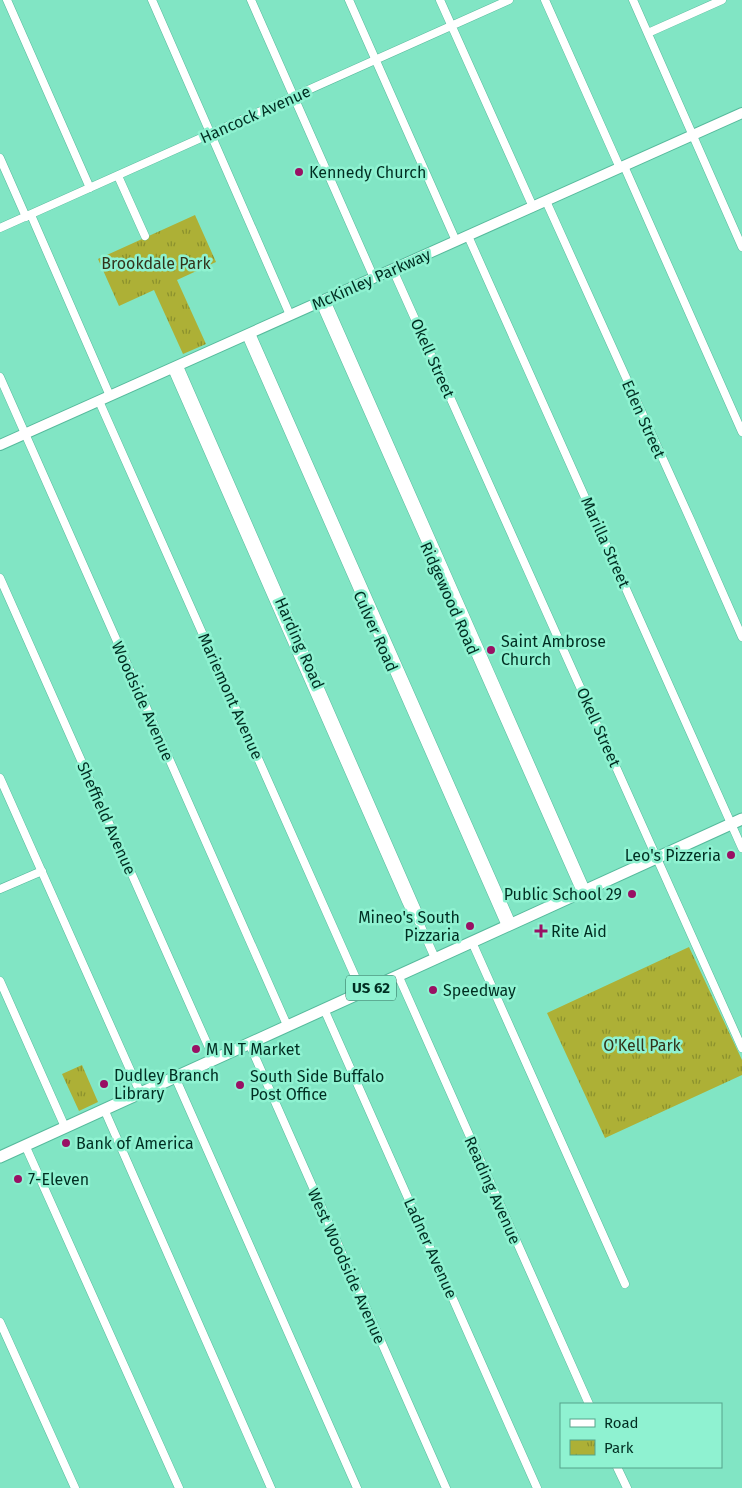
<svg xmlns="http://www.w3.org/2000/svg" width="742" height="1488" font-family="'Fira Sans',sans-serif">
<defs>
<pattern id="park-tufts" width="24" height="20" patternUnits="userSpaceOnUse" patternTransform="scale(1.25)"><rect width="24" height="20" fill="#adb036"/><path d="M3 7l-1-3M5 7V3M7 7l1-3M15 17l-1-3M17 17v-4M19 17l1-3" fill="none" stroke="#8a902d"/></pattern>
</defs>
<rect width="100%" height="100%" fill="#81e5c4"/>
<path fill="url(#park-tufts)" d="M195,215L216,262L177,280L206,344L183,354L154,290L119,306L98,259Z
M689,947L742,1060V1075L605,1138L547,1013Z
M82,1065L98,1102L79,1111L62,1074Z"/>
<g fill="none" stroke-linecap="round" stroke-linejoin="round">
<defs>
<path id="street" d="M7,0L90,188
M152,0L290,315
M251,0L374,278
M349,0L456,241
M440,0L533,207
M545,0L620,168
M633,0L742,247
M648,33L722,0
M0,158L26,217
M624,166L742,432
M118,176L145,236
M546,201L691,521L742,637
M31,215L110,396
M0,228L509,0
M468,236L742,848
M393,270L742,1048
M326,300L586,890
M320,303L581,892
M251,333L512,924
M246,335L506,926
M179,366L417,910L418,920
M172,369L405,899L412,914L418,920L435,958
M0,377L287,1025
M99,401L362,992
M0,578L214,1059
M0,778L140,1092
M0,889L42,871
M472,942L625,1284
M398,975L589,1404
M0,981L65,1127
M324,1009L537,1488
M249,1043L446,1488
M175,1077L357,1488
M104,1109L271,1488
M25,1145L179,1488
M0,1322L75,1488
M617,1467L627,1488"/>
<path id="secondary" d="M0,445L742,113"/>
<path id="primary" d="M0,1157L742,819"/>
</defs>
<use href="#street" stroke="#56ba9c" stroke-width="9"/>
<use href="#secondary" stroke="#56ba9c" stroke-width="12"/>
<use href="#primary" stroke="#56ba9c" stroke-width="13"/>
<use href="#street" stroke="#fff" stroke-width="8"/>
<use href="#secondary" stroke="#fff" stroke-width="10"/>
<use href="#primary" stroke="#fff" stroke-width="11"/>
</g>
<g fill="#991064" stroke="#8ff2d1" stroke-width="2">
<circle cx="299" cy="172" r="5"/>
<circle cx="491" cy="650" r="5"/>
<circle cx="731" cy="855" r="5"/>
<circle cx="632" cy="894" r="5"/>
<circle cx="470" cy="926" r="5"/>
<path d="M538.5 923.5h5v5h5v5h-5v5h-5v-5h-5v-5h5z"/>
<circle cx="433" cy="990" r="5"/>
<circle cx="196" cy="1049" r="5"/>
<circle cx="104" cy="1084" r="5"/>
<circle cx="240" cy="1085" r="5"/>
<circle cx="66" cy="1143" r="5"/>
<circle cx="18" cy="1179" r="5"/>
</g>
<g text-anchor="middle" stroke-width="5" stroke-linejoin="round" paint-order="stroke">
<rect fill="#8ff2d1" stroke="#2b6956" stroke-width="1" x="346" y="975.5" width="50" height="25" rx="4"/>
<g font-size="15" font-weight="bold" fill="#002e22">
<text x="371" y="993">US 62</text>
</g>
<g font-size="16" fill="#002e22" stroke="#8ff2d1">
<text transform="translate(255 114) rotate(-24)" y="6">Hancock Avenue</text>
<text transform="translate(371 279) rotate(-24)" y="6">McKinley Parkway</text>
<text transform="translate(433 358) rotate(66)" y="6">Okell Street</text>
<text transform="translate(644 419) rotate(66)" y="6">Eden Street</text>
<text transform="translate(606 542) rotate(66)" y="6">Marilla Street</text>
<text transform="translate(450 598) rotate(66)" y="6">Ridgewood Road</text>
<text transform="translate(376 631) rotate(66)" y="6">Culver Road</text>
<text transform="translate(300 643) rotate(66)" y="6">Harding Road</text>
<text transform="translate(231 696) rotate(66)" y="6">Mariemont Avenue</text>
<text transform="translate(143 701) rotate(66)" y="6">Woodside Avenue</text>
<text transform="translate(599 727) rotate(66)" y="6">Okell Street</text>
<text transform="translate(107 818) rotate(66)" y="6">Sheffield Avenue</text>
<text transform="translate(493 1190) rotate(66)" y="6">Reading Avenue</text>
<text transform="translate(431 1248) rotate(66)" y="6">Ladner Avenue</text>
<text transform="translate(347 1266) rotate(66)" y="6">West Woodside Avenue</text>
</g>
<g font-size="16" fill="#002e22" stroke="#8ff2d1" text-anchor="start">
<text x="309" y="178">Kennedy Church</text>
<text x="501" y="647">Saint Ambrose<tspan x="501" dy="18">Church</tspan></text>
<text x="721" y="861" text-anchor="end">Leo's Pizzeria</text>
<text x="622" y="900" text-anchor="end">Public School 29</text>
<text x="460" y="923" text-anchor="end">Mineo's South<tspan x="460" dy="18">Pizzaria</tspan></text>
<text x="551" y="937">Rite Aid</text>
<text x="443" y="996">Speedway</text>
<text x="206" y="1055">M N T Market</text>
<text x="114" y="1081">Dudley Branch<tspan x="114" dy="18">Library</tspan></text>
<text x="250" y="1082">South Side Buffalo<tspan x="250" dy="18">Post Office</tspan></text>
<text x="76" y="1149">Bank of America</text>
<text x="28" y="1185">7-Eleven</text>
</g>
<g font-size="16" fill="#32331b" stroke="#8ff2d1">
<text x="156" y="269">Brookdale Park</text>
<text x="642" y="1051">O'Kell Park</text>
</g>
</g>
<rect x="560" y="1403" width="162" height="65" fill="#8ff2d1" stroke="#56a48b"/>
<rect x="570" y="1419" width="25" height="8" fill="#ffffff" stroke="#56a48b"/>
<text x="604" y="1428" font-size="15" fill="#002e22">Road</text>
<rect x="570" y="1440" width="25" height="15" fill="url(#park-tufts)" stroke="#56a48b"/>
<text x="604" y="1453" font-size="15" fill="#002e22">Park</text>
</svg>
